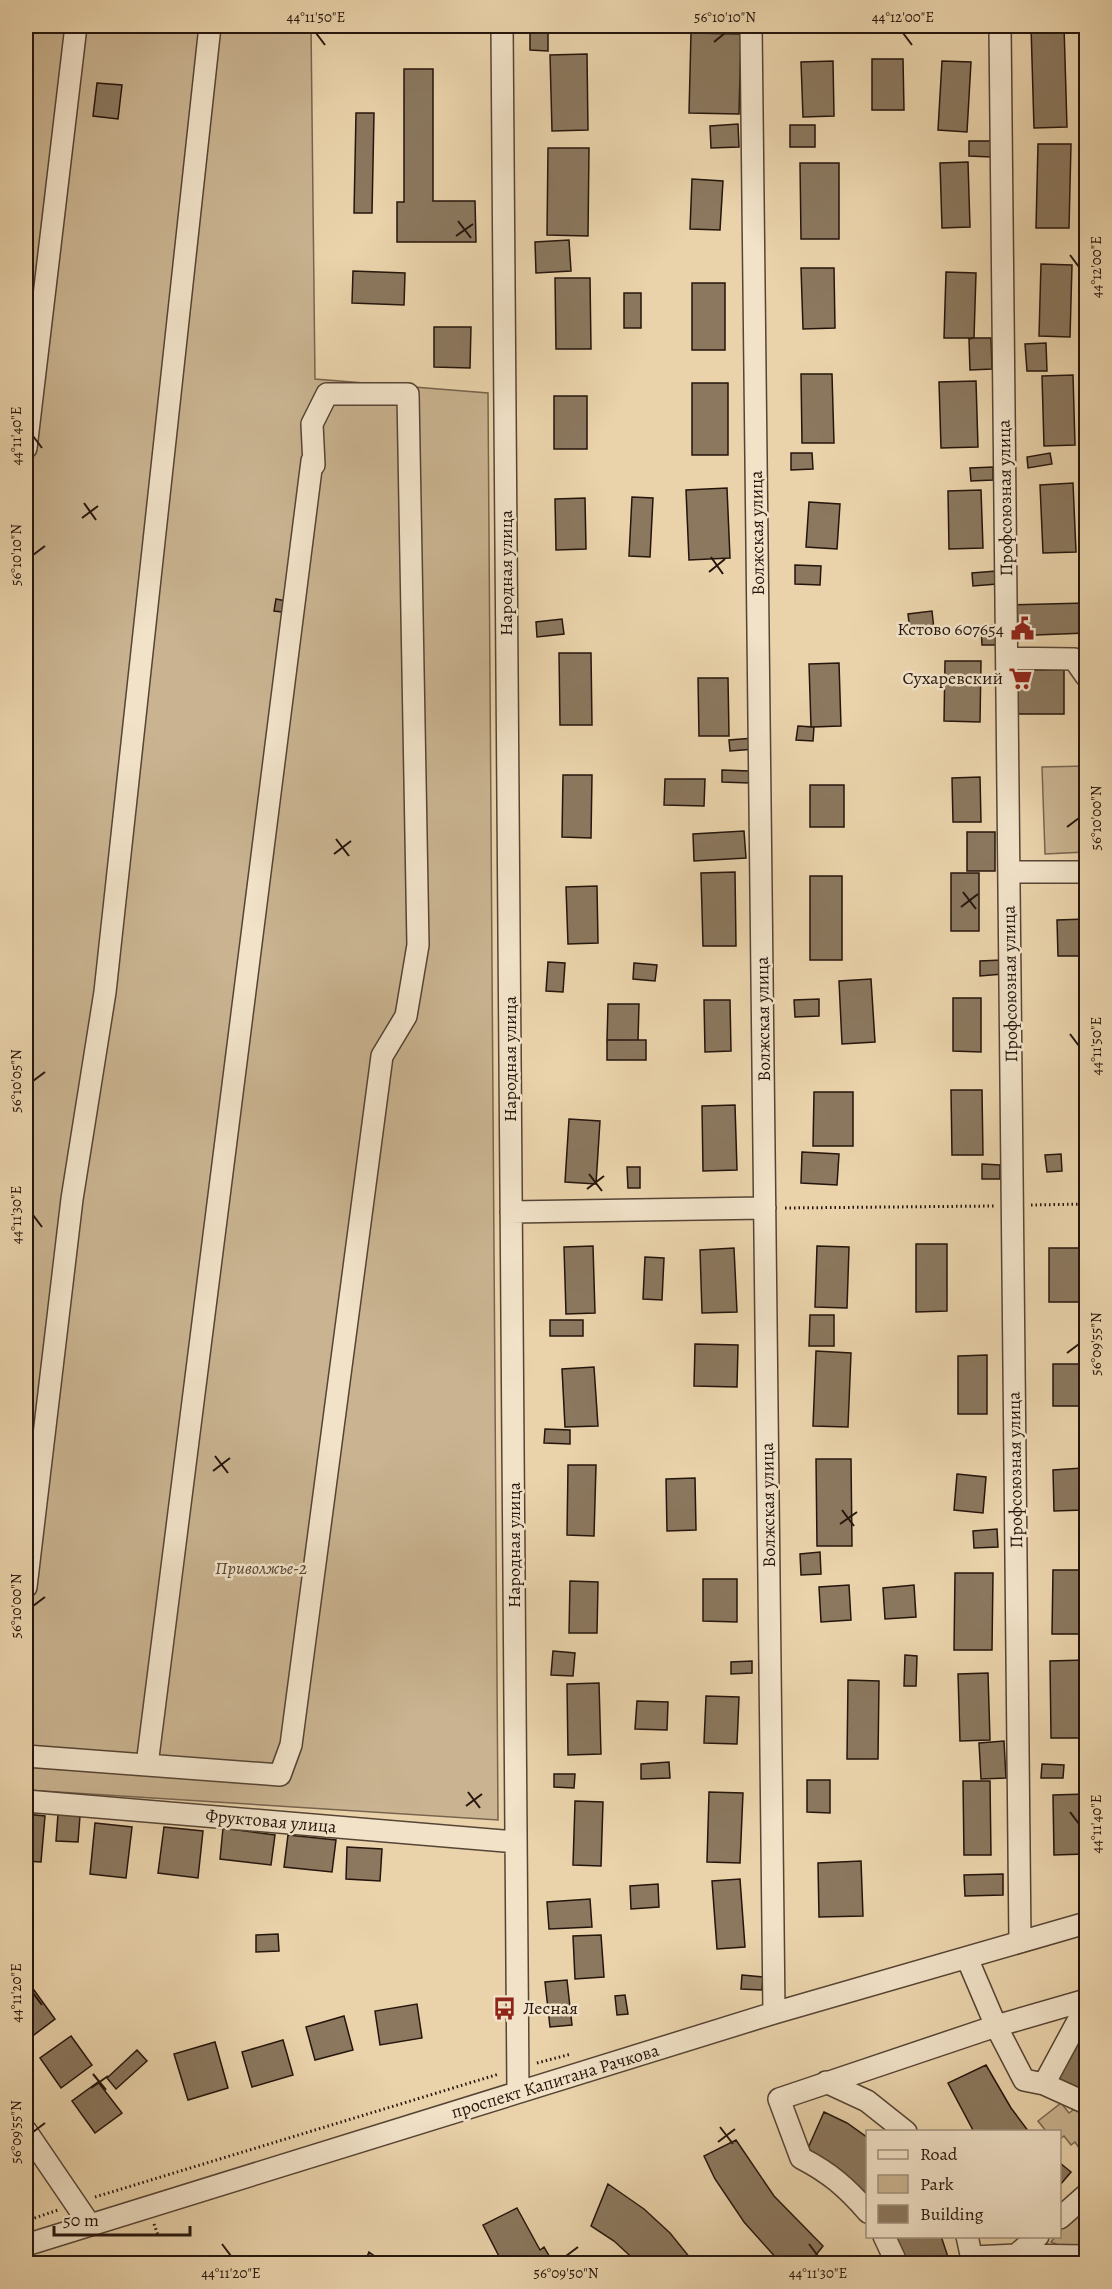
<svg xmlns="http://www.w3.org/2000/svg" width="1112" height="2289" font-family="Alegreya,serif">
<rect width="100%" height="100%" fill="#ead3ab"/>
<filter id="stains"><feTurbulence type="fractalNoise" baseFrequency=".00333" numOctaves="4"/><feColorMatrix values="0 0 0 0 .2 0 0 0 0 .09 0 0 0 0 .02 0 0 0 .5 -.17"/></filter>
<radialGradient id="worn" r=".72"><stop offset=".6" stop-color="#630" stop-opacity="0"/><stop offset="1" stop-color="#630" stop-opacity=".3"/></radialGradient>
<path fill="#c9b390" stroke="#77644e" stroke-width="1.5" d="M26,26H311L315,379L488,393L498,1820L26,1790Z
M1086,766V852L1045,854L1042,767Z
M1061,2103L1069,2113L1077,2107L1086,2119V2158L1075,2142L1071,2145L1064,2136L1060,2139V2132L1046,2131L1038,2121Z
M1086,2204V2246L1070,2250L1051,2242L1055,2237L1060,2236C1060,2223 1077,2212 1086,2204Z"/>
<path fill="#8b785f" stroke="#25150c" stroke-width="1.5" d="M1031,26H1064L1067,127L1034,128Z
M530,32H548V51L530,50Z
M691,33L741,34L739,114L689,113Z
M587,54L588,130L552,131L550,55Z
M872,59H903L904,110H872Z
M833,61L834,116L803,117L801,62Z
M942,61L971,62L967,132L938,130Z
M404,69H433V201H475L476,242H397V202H404Z
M97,83L122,85L118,119L93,116Z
M356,113H374L372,213H354Z
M738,124L739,147L711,148L710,126Z
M790,125H815V147H790Z
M969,141H991V157L969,156Z
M1038,144H1071L1069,228H1036Z
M548,148H589L588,236L547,235Z
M968,162L970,227L942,228L940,163Z
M800,163H839V239H801Z
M692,179L723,181L720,230L690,229Z
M569,240L571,271L536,273L535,242Z
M1041,264L1072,265L1070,337L1039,336Z
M801,268H834L835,328L803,329Z
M353,271L405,273L404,305L352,303Z
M946,272L976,273L974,338H944Z
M555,278H590L591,349H556Z
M692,283H725V350H692Z
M624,293H641V328H624Z
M434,327H471L470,368L434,367Z
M974,338H991L992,369L970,370L969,339Z
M1046,343L1047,371H1027L1025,344Z
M801,374H832L834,443H802Z
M1073,375L1075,445L1044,446L1042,376Z
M976,381L978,447L941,448L939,382Z
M692,383H728V455H692Z
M554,396H587V449H554Z
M791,453H812L813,469L791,470Z
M1050,453L1052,464L1028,468L1027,457Z
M993,467V480L971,481L970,468Z
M1073,483L1076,552L1043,553L1040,485Z
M727,488L730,558L689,560L686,490Z
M981,490L983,548L949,549L948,491Z
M632,497L653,498L650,557L629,556Z
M585,498L586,549L556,550L555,499Z
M809,502L840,504L837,549L806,547Z
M795,565L821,566L820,585L795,584Z
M996,571L997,584L973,586L972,573Z
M276,599L292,602L291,613L274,611Z
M1086,603V633L1012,636L1011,605Z
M932,611L934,629L910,632L908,614Z
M562,619L564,634L537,637L536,622Z
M1000,625L1001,645H982L981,626Z
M559,653H591L592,725H560Z
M945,661H981L980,722L944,721Z
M839,663L841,726L811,727L809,664Z
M1015,670H1064V714H1016Z
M698,678H728L729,736H699Z
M798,726L814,727L813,741L796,740Z
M754,738L755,749L730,751L729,740Z
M722,770L749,771V783L722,782Z
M563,775H592L591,838L562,837Z
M980,777L981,822H953L952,778Z
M665,779H705L704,806L664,805Z
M810,785H844V827H810Z
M744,831L746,858L694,861L693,834Z
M967,832H995V871H967Z
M735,872L736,946H703L701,873Z
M951,873H979V931H951Z
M810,876H842V960H810Z
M597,886L598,943L568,944L566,887Z
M1086,919V956H1058L1057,920Z
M1002,960L1003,974L980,976V961Z
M548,962L565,963L563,992L546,991Z
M634,963L657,965L655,981L633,979Z
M871,979L875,1042L842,1044L839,981Z
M953,998H981V1052L953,1051Z
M819,999V1016L795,1017L794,1000Z
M704,1000H730L731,1051L705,1052Z
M608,1004H639L638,1040H607Z
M607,1040H646V1060H607Z
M951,1090H982L983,1155H952Z
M814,1092H853V1146H813Z
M735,1105L737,1170L703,1171L702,1106Z
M569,1119L600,1121L596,1184L565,1182Z
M802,1152L839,1154L837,1185L801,1183Z
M1061,1154L1062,1171L1047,1172L1045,1155Z
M982,1164L1000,1165V1179H982Z
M627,1167H640V1188H628Z
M916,1244H947V1311L916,1312Z
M593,1246L595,1313L566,1314L564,1247Z
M817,1246L849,1247L847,1308L815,1307Z
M734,1248L737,1312L702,1313L700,1250Z
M1049,1248H1080L1079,1302H1049Z
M645,1257L664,1258L662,1300L643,1299Z
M810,1315H834V1346H809Z
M550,1320H583V1336H550Z
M695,1344L738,1345L737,1387L694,1386Z
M816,1351L851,1353L848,1427L813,1426Z
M987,1355V1414H958V1356Z
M1053,1364H1080V1406H1053Z
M594,1367L598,1426L565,1427L562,1369Z
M545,1429L570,1430V1444L544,1443Z
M816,1459H851L852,1546H817Z
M568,1465H596L594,1536L567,1535Z
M1082,1468L1083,1510L1054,1511L1053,1470Z
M957,1474L986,1477L983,1513L954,1510Z
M695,1478L696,1530L667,1531L666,1479Z
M997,1529L998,1547L974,1548L973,1531Z
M820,1552L821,1574L801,1575L800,1554Z
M1053,1570H1082L1081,1634H1052Z
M955,1573H993L992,1650H954Z
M703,1579H737V1622L703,1621Z
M570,1581L598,1582L597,1633H569Z
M849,1585L851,1620L821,1622L819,1587Z
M914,1585L916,1617L885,1619L883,1588Z
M553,1651L575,1653L573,1676L551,1675Z
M905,1655L917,1656L916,1686H904Z
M1085,1660L1086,1738H1051L1050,1661Z
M752,1661V1673L731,1674V1662Z
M988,1673L990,1740L960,1741L958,1674Z
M848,1680L879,1681L878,1759H847Z
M599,1683L601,1754L568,1755L567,1684Z
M706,1696L739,1697L737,1744L704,1743Z
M637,1701L668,1702L667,1730L635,1729Z
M1004,1741L1006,1778L981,1779L979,1743Z
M669,1762L670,1778L641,1779V1764Z
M1042,1764L1064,1765L1063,1778H1041Z
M554,1774H575L574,1788L554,1787Z
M807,1780H830V1813L807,1812Z
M963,1781H990L991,1855H964Z
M709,1792L743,1793L740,1863L707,1862Z
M1086,1794V1854L1054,1855L1053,1795Z
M575,1801L603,1802L601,1866L573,1865Z
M26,1814L45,1816L41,1862L26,1861Z
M58,1814L80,1816L78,1842L56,1841Z
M95,1823L132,1827L126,1878L90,1874Z
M164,1827L203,1831L198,1878L158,1873Z
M223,1828L275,1835L271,1865L220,1859Z
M288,1835L336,1840L332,1872L284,1867Z
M347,1847L382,1849L380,1881L346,1879Z
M861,1861L863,1916L819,1917L818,1863Z
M1003,1874V1895L965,1896L964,1875Z
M740,1879L745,1947L717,1949L712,1881Z
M658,1884L659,1907L631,1909L630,1886Z
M590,1899L592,1927L549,1929L547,1902Z
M278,1934L279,1951L256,1952V1935Z
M601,1935L604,1977L575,1979L573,1936Z
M742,1975L763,1977L762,1990L741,1989Z
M26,1979L55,2019L26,2041Z
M567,1980L572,2025L550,2027L545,1982Z
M625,1995L628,2014L617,2015L615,1996Z
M417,2004L422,2038L380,2045L375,2011Z
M344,2016L353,2050L315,2060L306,2027Z
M71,2036L92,2065L61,2088L40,2058Z
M1075,2036L1086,2041V2091L1059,2079Z
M283,2040L293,2075L252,2087L242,2052Z
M215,2042L228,2088L188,2100L174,2054Z
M137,2050L147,2061L116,2089L107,2078Z
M986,2065L1011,2108L1029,2132H974L948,2083Z
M98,2082L122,2113L95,2133L72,2101Z
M824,2112L847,2123L868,2138V2201L805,2155Z
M736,2140L774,2196L823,2246L809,2264H782L778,2260L744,2222L715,2179L704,2156Z
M1060,2163L1071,2172L1060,2185Z
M608,2184L644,2209L670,2233L695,2264H639L614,2241L591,2226Z
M517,2208L540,2250L544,2247L554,2264H503L483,2225Z
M891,2236H941L950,2263L903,2264Z
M369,2252L386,2264H364Z"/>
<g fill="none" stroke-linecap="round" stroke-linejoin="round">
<defs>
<path id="minor" d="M502,26L518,2092
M751,26L774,2013
M1000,26L1020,1942
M26,448L76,26
M1007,658L1074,659L1086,676
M1009,872H1085L1086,870
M511,1212L765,1208
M26,1587L72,1199L105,992L210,26
M26,1756L280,1775L291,1745L382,1056L406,1016L418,945L408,394H327L312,424L314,465L312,461L147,1765
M26,1801L516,1842
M967,1958L996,2026L1024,2080L1044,2084L1086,2103
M826,2082L867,2101L906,2132
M1044,2084L1086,2006
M26,2131L90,2225
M868,2212C846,2187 830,2173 801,2158L779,2099L996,2026L1086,2000
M1060,2218L1086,2195
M884,2236L897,2264
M967,2236L973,2264
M26,2245L774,2013L1086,1923
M1016,2255L1086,2256
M973,2257L1016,2255L1038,2236"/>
</defs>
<use href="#minor" stroke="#564434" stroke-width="24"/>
<path stroke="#25150c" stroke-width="3" stroke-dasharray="1.5 3" stroke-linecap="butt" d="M1031,1205L1086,1204
M785,1208L994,1206
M537,2063L571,2054
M95,2197L499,2074
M26,2221L58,2210
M154,2224L158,2235"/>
<use href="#minor" stroke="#f1e2c8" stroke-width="21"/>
</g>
<path fill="none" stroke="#25150c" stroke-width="2" d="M316,33L325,45M903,33L912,45M714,42L725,33M458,221L471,238M456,236L473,224M1070,255L1079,267M33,436L42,448M84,503L96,520M82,518L98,506M33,555L45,546M711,557L723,574M709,572L725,559M1067,827L1079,818M336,839L349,856M334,854L351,841M963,892L976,909M961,907L978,894M1070,1034L1079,1046M33,1081L45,1072M589,1174L602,1191M587,1189L604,1176M33,1215L42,1227M1067,1353L1079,1344M215,1456L228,1473M213,1471L230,1458M842,1510L854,1526M840,1524L857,1512M33,1606L45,1597M468,1792L480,1808M466,1806L482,1794M1070,1812L1079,1824M33,1993L42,2005M93,2074L106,2090M91,2088L108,2076M720,2127L733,2144M33,2132L45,2123M718,2142L735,2129M222,2244L231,2256M809,2244L818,2256M566,2256L578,2247"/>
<defs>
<symbol id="civic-bare" viewBox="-9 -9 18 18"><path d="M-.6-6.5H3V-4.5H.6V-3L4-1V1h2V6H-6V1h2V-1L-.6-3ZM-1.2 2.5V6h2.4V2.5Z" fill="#8f2418" stroke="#f1e2c8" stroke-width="2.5" paint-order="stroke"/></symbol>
<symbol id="supermarket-bare" viewBox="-9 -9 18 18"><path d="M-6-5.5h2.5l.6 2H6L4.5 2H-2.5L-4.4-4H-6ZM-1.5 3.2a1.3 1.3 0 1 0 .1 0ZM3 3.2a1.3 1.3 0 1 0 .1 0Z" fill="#8f2418" stroke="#f1e2c8" stroke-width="2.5" paint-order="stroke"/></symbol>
<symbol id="bus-bare" viewBox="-9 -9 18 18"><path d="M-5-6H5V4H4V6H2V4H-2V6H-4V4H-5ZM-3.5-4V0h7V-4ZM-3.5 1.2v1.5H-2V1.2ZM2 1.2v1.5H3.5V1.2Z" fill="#8f2418" stroke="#f1e2c8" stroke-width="2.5" paint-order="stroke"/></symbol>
</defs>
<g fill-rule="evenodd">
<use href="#civic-bare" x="1006" y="612" width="33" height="33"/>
<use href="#supermarket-bare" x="1004" y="662" width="33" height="33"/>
<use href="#bus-bare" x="488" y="1992" width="33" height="33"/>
</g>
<g text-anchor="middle" stroke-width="5" stroke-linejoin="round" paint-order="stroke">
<g font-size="18" fill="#25150c" stroke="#f1e2c8">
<text transform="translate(1005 498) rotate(-91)" y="6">Профсоюзная улица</text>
<text transform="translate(757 533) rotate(-91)" y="6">Волжская улица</text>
<text transform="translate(506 573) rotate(-90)" y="6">Народная улица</text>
<text transform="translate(1010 984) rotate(-91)" y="6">Профсоюзная улица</text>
<text transform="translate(763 1019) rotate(-91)" y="6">Волжская улица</text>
<text transform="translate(510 1059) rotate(-90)" y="6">Народная улица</text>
<text transform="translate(1015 1470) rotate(-91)" y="6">Профсоюзная улица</text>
<text transform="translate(768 1505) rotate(-91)" y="6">Волжская улица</text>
<text transform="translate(514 1545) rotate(-90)" y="6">Народная улица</text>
<text transform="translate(271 1821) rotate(5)" y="6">Фруктовая улица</text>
<text transform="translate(555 2081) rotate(-17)" y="6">проспект Капитана Рачкова</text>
</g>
<g font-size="18" fill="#25150c" stroke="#f1e2c8" text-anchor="end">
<text x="1004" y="635">Кстово 607654</text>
<text x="1003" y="684">Сухаревский</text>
<text x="523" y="2014" text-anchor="start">Лесная</text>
</g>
<g font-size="18" font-style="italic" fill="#564434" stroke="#f1e2c8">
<text x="261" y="1574">Приволжье-2</text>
</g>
</g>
<rect width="1112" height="2289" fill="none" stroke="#ead3ab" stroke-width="66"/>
<rect x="866" y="2130" width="195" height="108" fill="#f1e2c8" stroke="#9f907d" stroke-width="1.5"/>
<rect x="878" y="2150" width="30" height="9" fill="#f1e2c8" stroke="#9f907d" stroke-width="1.5"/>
<text x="920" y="2160" font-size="18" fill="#25150c">Road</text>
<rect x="878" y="2175" width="30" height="18" fill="#c9b390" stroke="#9f907d" stroke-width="1.5"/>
<text x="920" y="2190" font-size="18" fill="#25150c">Park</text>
<rect x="878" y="2205" width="30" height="18" fill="#8b785f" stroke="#9f907d" stroke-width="1.5"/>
<text x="920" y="2220" font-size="18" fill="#25150c">Building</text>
<path d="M54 2226v9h136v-9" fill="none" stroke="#25150c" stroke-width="3"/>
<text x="63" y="2226" font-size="18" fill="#25150c" stroke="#f1e2c8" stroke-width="4.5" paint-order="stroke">50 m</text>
<rect x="33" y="33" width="1046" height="2223" fill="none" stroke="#25150c" stroke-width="2"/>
<g font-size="15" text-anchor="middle" fill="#25150c">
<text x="316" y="22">44°11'50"E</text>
<text x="725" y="22">56°10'10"N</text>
<text x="903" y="22">44°12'00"E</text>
<text transform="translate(1096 267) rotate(-90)" y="5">44°12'00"E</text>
<text transform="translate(16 436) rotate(-90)" y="5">44°11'40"E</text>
<text transform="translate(16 555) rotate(-90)" y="5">56°10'10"N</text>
<text transform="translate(1096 818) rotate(-90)" y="5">56°10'00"N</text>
<text transform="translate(1096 1046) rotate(-90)" y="5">44°11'50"E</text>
<text transform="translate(16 1081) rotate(-90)" y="5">56°10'05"N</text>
<text transform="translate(16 1215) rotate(-90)" y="5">44°11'30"E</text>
<text transform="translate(1096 1344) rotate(-90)" y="5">56°09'55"N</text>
<text transform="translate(16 1606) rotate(-90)" y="5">56°10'00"N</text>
<text transform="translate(1096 1824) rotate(-90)" y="5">44°11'40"E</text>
<text transform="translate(16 1993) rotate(-90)" y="5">44°11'20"E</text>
<text transform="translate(16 2132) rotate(-90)" y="5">56°09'55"N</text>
<text x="231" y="2278">44°11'20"E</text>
<text x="566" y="2278">56°09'50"N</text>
<text x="818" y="2278">44°11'30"E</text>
</g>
<rect width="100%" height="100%" filter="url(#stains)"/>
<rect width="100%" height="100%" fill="url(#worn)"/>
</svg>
